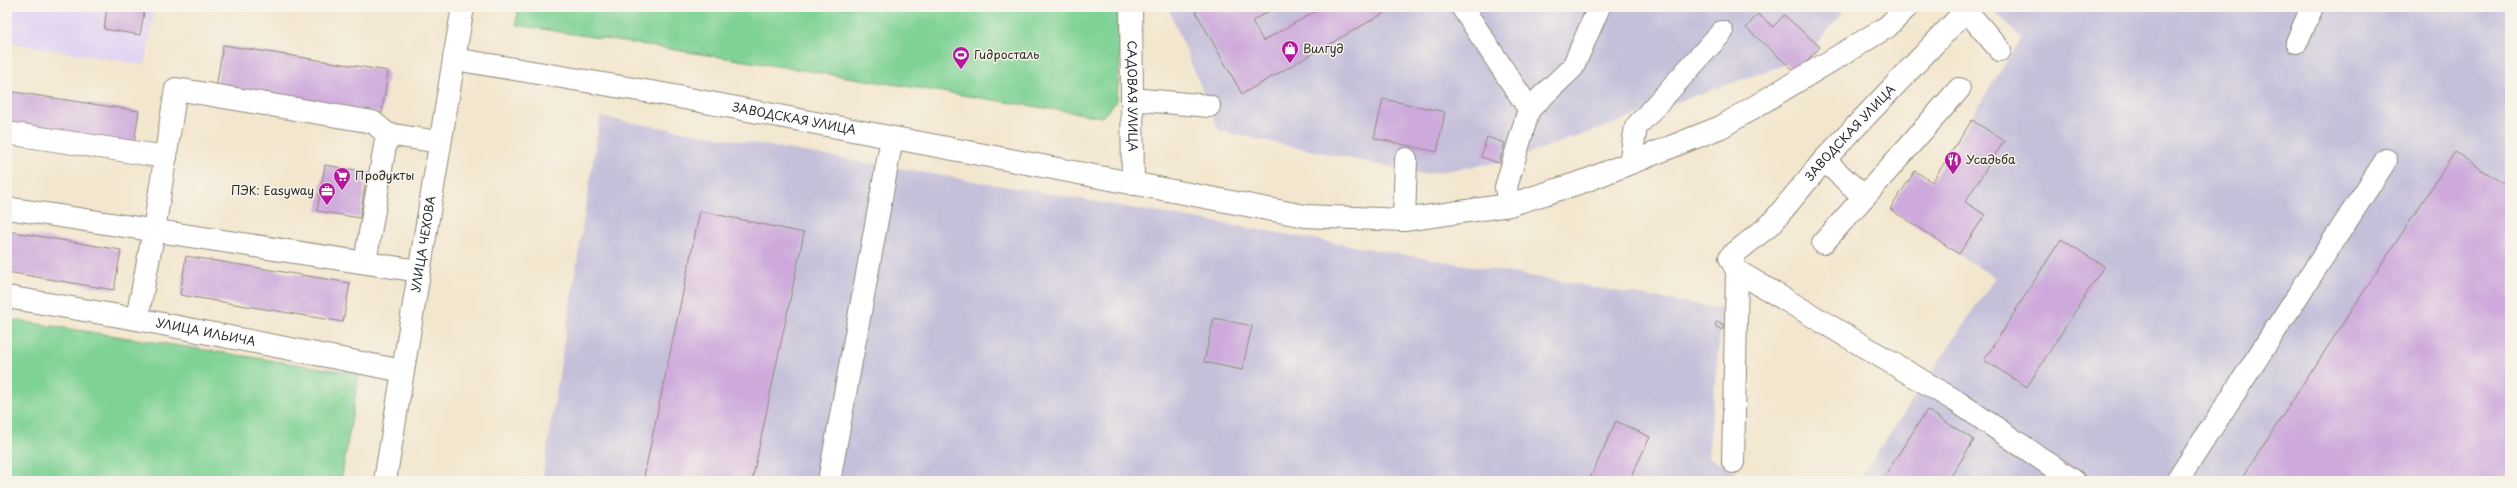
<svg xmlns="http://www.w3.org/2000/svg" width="2517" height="488" font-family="'Playpen Sans',sans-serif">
<rect width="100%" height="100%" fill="#f7f3e8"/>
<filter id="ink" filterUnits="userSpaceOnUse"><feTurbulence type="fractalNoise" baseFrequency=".025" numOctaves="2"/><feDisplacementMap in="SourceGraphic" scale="8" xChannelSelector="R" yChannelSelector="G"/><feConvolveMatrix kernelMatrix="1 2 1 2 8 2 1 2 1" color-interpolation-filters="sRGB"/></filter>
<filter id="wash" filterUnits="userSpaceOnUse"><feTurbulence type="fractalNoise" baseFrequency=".012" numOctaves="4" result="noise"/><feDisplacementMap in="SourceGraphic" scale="16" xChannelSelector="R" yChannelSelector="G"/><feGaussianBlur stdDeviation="0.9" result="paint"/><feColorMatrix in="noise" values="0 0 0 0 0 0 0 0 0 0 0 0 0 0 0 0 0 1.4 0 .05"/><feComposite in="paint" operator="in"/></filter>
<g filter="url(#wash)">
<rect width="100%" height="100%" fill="#f3e6ce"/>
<path fill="#e2d4f3" d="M7,7H155L145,65L7,42Z"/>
<path fill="#c5c0da" d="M1168,7H1846L1807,57L1503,162L1424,174L1219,131Z
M1994,7H2510V481H1858L1995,278L1890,209L1915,171L1932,181L2021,38L1992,8Z
M600,117L1722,309L1708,457L1749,481H542Z"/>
<path fill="#7ed294" stroke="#547e60" d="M519,7H1118L1120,56L1117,101L1102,117L516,25Z
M7,319L359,374L341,481H7Z"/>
<g id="blocks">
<path fill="#ceaadc" d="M107,7H145L140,35L104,29Z
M1193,7H1276L1252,21L1263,41L1323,7H1383L1386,12L1242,94Z
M1758,14L1773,27L1784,15L1820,47L1797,73L1746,28Z
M223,45L388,71L382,113L216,88Z
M7,91L139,111L133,150L7,131Z
M1383,99L1445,112L1437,152L1374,138Z
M1972,120L2004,141L1965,202L1985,215L1959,254L1890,209L1915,171L1932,182Z
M1487,137L1505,143L1499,163L1481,157Z
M2455,152L2510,188V481H2240Z
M325,165L367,172L360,218L317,211Z
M700,211L804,233L752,481H643Z
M7,231L121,250L114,290L7,272Z
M2061,239L2104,266L2027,387L1984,360Z
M186,256L350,283L343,322L180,295Z
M1214,318L1252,326L1242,370L1204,362Z
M1717,321L1724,325L1722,330L1715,326Z
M1927,410L1974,440L1948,481H1881Z
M1616,421L1650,437L1629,481H1589Z"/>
</g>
</g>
<g filter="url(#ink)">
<use href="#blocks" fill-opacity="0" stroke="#8f887c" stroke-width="1"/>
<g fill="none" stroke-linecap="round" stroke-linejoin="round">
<defs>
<g id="minor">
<path id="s1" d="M1131,7L1133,184"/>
<path d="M1462,7L1529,109"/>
<path d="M1966,10L2000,50"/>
<path d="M2297,42L2312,7"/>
<path d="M454,59L463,7"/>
<path d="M1132,99L1209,106"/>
<path d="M7,133L166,157"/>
<path d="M1630,163L1636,127L1722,32"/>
<path d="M1864,197L1959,89"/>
<path d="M1509,205L1506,187L1529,109L1573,67L1599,7"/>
<path d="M7,208L419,271"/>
<path d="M1404,220L1406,159"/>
<path d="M1823,243L1864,197L1824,160"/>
<path d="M365,262L387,134"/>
<path d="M1737,271L1956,401L2074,481"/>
<path id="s2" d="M7,297L137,319L403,371"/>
<path d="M137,319L154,230L176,89L373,122L387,134L439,142"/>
<path id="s3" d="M1733,462L1737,271L1730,257L1771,224L1824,160L1969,7"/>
<path d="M829,481L892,138"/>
<path d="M2177,481L2386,160"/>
</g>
<g id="major">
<path id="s4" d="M385,481L454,59L663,94L1305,216L1404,220L1509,205L1585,181L1721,127L1887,27L1907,7"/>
</g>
</defs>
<use href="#minor" stroke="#8f887c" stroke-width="24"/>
<use href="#major" stroke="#8f887c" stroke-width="24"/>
<use href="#minor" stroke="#fff" stroke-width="22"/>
<use href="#major" stroke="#fff" stroke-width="22"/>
</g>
</g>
<defs>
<symbol id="shop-pin" viewBox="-11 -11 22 30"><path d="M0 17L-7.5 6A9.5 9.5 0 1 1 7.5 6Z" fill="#b5179e" stroke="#f7f3e8"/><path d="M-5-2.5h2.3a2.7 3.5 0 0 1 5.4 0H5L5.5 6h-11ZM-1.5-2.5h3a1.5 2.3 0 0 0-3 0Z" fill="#fff"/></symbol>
<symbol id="stadium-pin" viewBox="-11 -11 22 30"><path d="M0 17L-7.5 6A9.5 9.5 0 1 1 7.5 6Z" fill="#b5179e" stroke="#f7f3e8"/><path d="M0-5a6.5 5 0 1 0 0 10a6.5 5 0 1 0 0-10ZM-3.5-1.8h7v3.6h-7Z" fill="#fff"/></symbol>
<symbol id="restaurant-pin" viewBox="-11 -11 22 30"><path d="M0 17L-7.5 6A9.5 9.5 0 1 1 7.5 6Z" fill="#b5179e" stroke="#f7f3e8"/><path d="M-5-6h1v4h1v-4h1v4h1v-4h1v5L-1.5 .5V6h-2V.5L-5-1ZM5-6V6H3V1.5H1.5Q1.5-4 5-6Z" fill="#fff"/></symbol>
<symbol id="supermarket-pin" viewBox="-11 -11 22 30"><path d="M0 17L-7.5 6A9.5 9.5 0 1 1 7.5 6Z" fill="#b5179e" stroke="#f7f3e8"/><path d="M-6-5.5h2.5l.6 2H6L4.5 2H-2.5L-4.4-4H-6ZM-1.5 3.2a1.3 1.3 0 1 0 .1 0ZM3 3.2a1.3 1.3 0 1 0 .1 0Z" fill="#fff"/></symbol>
<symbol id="office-pin" viewBox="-11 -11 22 30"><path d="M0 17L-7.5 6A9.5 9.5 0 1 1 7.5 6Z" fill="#b5179e" stroke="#f7f3e8"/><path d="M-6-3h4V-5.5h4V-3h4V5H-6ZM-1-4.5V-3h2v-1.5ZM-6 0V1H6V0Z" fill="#fff"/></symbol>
</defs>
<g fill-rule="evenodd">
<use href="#shop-pin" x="1280" y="39" width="20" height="27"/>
<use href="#stadium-pin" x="951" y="45" width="20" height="27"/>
<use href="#restaurant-pin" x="1943" y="150" width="20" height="27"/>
<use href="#supermarket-pin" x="332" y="166" width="20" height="27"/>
<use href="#office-pin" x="317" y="181" width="20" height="27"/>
</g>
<g text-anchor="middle" stroke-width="3" stroke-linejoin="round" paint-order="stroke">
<g font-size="12" fill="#2b2b2b" stroke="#f7f3e8" text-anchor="start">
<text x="1303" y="53">Вилгуд</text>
<text x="974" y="59">Гидросталь</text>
<text x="1966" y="164">Усадьба</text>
<text x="355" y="180">Продукты</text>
<text x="314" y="195" text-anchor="end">ПЭК: Easyway</text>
</g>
<g font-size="12" fill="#2b2b2b" stroke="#f7f3e8">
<text dy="4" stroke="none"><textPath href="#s1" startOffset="89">САДОВАЯ УЛИЦА</textPath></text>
<text dy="4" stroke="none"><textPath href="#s4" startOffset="773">ЗАВОДСКАЯ УЛИЦА</textPath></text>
<text dy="4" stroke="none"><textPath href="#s3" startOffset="380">ЗАВОДСКАЯ УЛИЦА</textPath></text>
<text dy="4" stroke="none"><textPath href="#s4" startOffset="240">УЛИЦА ЧЕХОВА</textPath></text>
<text dy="4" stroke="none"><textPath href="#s2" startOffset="202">УЛИЦА ИЛЬИЧА</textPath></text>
</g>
</g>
<rect width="2517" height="488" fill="none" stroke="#f7f3e8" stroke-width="24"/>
</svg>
